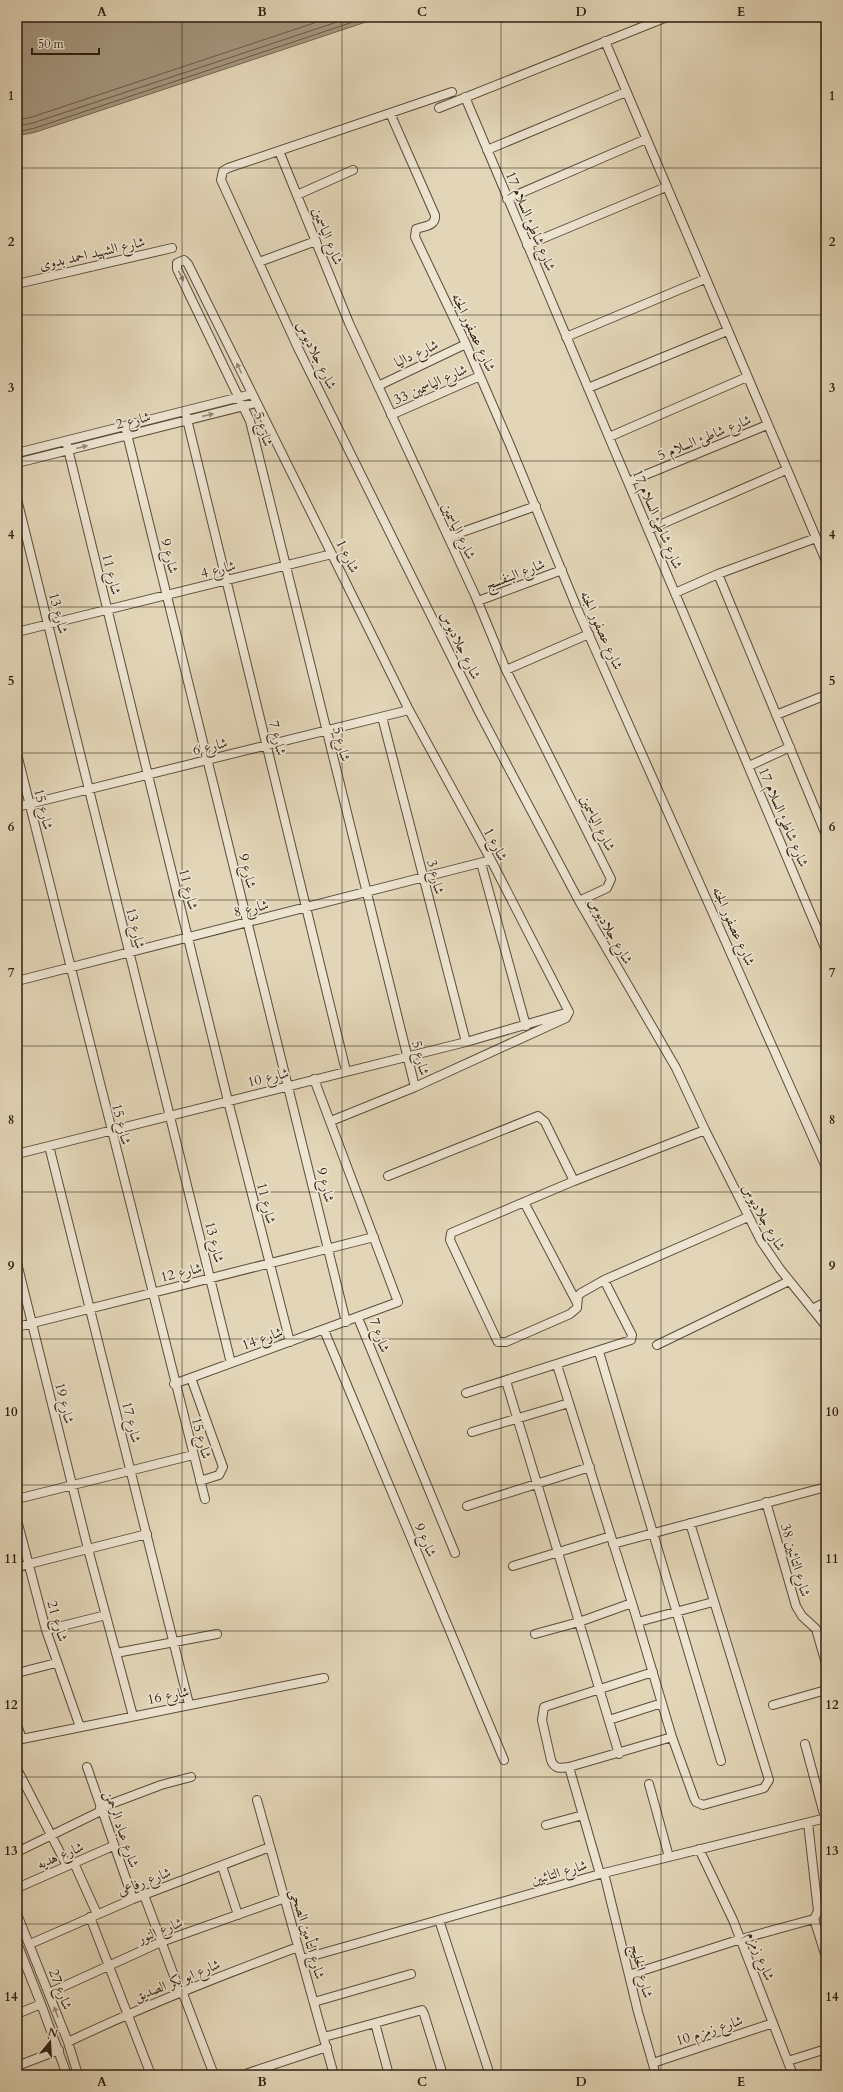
<svg xmlns="http://www.w3.org/2000/svg" width="843" height="2092" font-family="Cardo,Amiri,serif">
<rect width="100%" height="100%" fill="#e3d6b8"/>
<filter id="stains"><feTurbulence type="fractalNoise" baseFrequency=".005" numOctaves="4"/><feColorMatrix values="0 0 0 0 .2 0 0 0 0 .09 0 0 0 0 .02 0 0 0 .5 -.17"/></filter>
<radialGradient id="worn" r=".72"><stop offset=".6" stop-color="#630" stop-opacity="0"/><stop offset="1" stop-color="#630" stop-opacity=".3"/></radialGradient>
<path fill="#a5977f" stroke="#756753" d="M17,17H381L36,132L17,136Z"/>
<g fill="none" stroke-linecap="round" stroke-linejoin="round">
<path stroke="#6a5a48" stroke-width="1" d="M17,120L32,117L332,17
M17,126L33,123L352,17
M17,132L35,128L368,17"/>
<defs>
<path id="street" d="M605,41L826,561
M452,92L228,168L223,171L221,180L298,348L479,712L579,901L676,1068L705,1130L761,1241L780,1269L826,1326
M465,97L826,950
M439,108L667,17
M390,113L435,215C436,226 425,226 416,229L415,237L466,344L510,445L579,613L826,1167
M487,150L626,92
M279,151L349,323L475,595L506,670L611,879L607,888L579,901
M297,195L353,170
M507,199L646,139
M527,245L666,187
M259,262L316,241
M17,284L172,248
M566,337L705,279
M378,386L466,344
M588,388L727,331
M185,411L346,1071
M391,415L480,376
M125,426L346,1322
M609,437L747,377
M66,441L228,1101L290,1342
M17,453L252,394
M17,463L256,403
M628,482L767,425
M17,499L231,1363
M648,530L786,470
M448,537L536,506
M718,574L826,835
M675,593L718,574L816,538
M478,601L562,570
M17,632L332,554
M506,670L589,634
M776,715L826,695
M382,717L466,1042
M17,754L205,1499
M749,766L790,747
M17,807L409,710
M481,863L526,1026
M17,981L491,860
M415,1087L250,421L177,269V263L184,260L188,264L409,710L491,860L569,1012
M331,1121L415,1087L566,1018L569,1012
M705,1130L574,1181L451,1233L450,1240L496,1338L498,1342H506L570,1314L577,1308L578,1296L581,1293L604,1280L748,1217
M49,1146L189,1704
M17,1154L466,1042L569,1012
M388,1176L538,1116L545,1122L574,1181
M524,1202L577,1303
M17,1263L88,1549L133,1716
M812,1309L826,1302
M358,1318L455,1553
M17,1327L374,1237
M324,1330L504,1760
M657,1345L789,1281
M599,1352L721,1761
M557,1365L632,1603L672,1737L694,1798L696,1802L703,1805L764,1788L769,1780L690,1523
M191,1378L223,1467L219,1475L200,1481
M506,1381L619,1754
M174,1384L398,1302L314,1079
M466,1393L631,1340L632,1335L604,1280
M472,1432L569,1403
M17,1499L193,1455
M766,1502L796,1606L802,1616L816,1629L826,1664
M467,1506L590,1467
M17,1520L46,1630L80,1727
M613,1544L826,1487
M513,1566L611,1536
M17,1567L147,1534
M638,1622L713,1602
M46,1630L106,1615
M535,1634L579,1622L632,1603
M116,1653L217,1634
M653,1672L544,1707L542,1720L551,1760C555,1770 561,1768 569,1767L672,1737
M17,1673L56,1663
M773,1705L826,1690
M609,1720L662,1703
M17,1725L22,1739
M17,1740L324,1678
M805,1744L825,1818
M87,1767L133,1899
M569,1767L600,1874
M17,1769L67,1866
M649,1784L669,1857
M257,1800L334,2075
M100,1808L161,1785L191,1777
M546,1825L583,1815
M699,1849L733,1920L793,2075
M17,1852L101,1811
M74,1863L97,1914
M222,1866L238,1915
M604,1873L638,2012L656,2075
M17,1888L113,1846
M144,1895L180,1992
M17,1914L68,2042L78,2075
M90,1917L151,2075
M814,1919L826,1957
M439,1920L490,2075
M17,1943L41,2004L67,2075
M30,1944L133,1899L270,1847
M302,1959L600,1874L826,1818
M629,1975L741,1939L814,1919L818,1911L808,1823
M182,1991L214,2075
M49,1993L161,1942L285,1898
M314,2002L411,1974
M17,2014L41,2004
M375,2023L389,2075
M826,2036V2044
M324,2037L422,2010L424,2014L443,2075
M68,2042C143,2006 220,1976 298,1947
M788,2061L826,2049
M653,2063L773,2023
M17,2066L59,2050
M248,2073L327,2047"/>
</defs>
<use href="#street" stroke="#5b4c3a" stroke-width="10"/>
<use href="#street" stroke="#ede4d1" stroke-width="8"/>
</g>
<defs><path id="oneway-solid" d="M-6-.8H1V-3.2L6.5 0L1 3.2V.8H-6Z"/></defs>
<g fill="#978b7a">
<use href="#oneway-solid" transform="translate(181 276) rotate(64)"/>
<use href="#oneway-solid" transform="translate(239 368) rotate(-116)"/>
<use href="#oneway-solid" transform="translate(208 415) rotate(-13)"/>
<use href="#oneway-solid" transform="translate(82 447) rotate(-14)"/>
<use href="#oneway-solid" transform="translate(56 2012) rotate(-111)"/>
</g>
<path fill="none" stroke="#2e1e10" stroke-width="1" stroke-opacity="0.55" d="M182,17V2075M342,17V2075M501,17V2075M661,17V2075M17,168H826M17,315H826M17,461H826M17,607H826M17,753H826M17,900H826M17,1046H826M17,1192H826M17,1339H826M17,1485H826M17,1631H826M17,1777H826M17,1924H826"/>
<g text-anchor="middle" stroke-width="3.5" stroke-linejoin="round" paint-order="stroke">
<g font-size="14" fill="#2e1e10" stroke="#ede4d1">
<text transform="translate(531 221) rotate(67)" y="5">شارع شاطئ السلام 17</text>
<text transform="translate(328 236) rotate(68)" y="5">شارع الياسمين</text>
<text transform="translate(92 253) rotate(-13)" y="5">شارع الشهيد احمد بدوى</text>
<text transform="translate(474 332) rotate(65)" y="5">شارع عصفور الجنه</text>
<text transform="translate(416 353) rotate(-25)" y="5">شارع داليا</text>
<text transform="translate(317 355) rotate(64)" y="5">شارع جلاديوس</text>
<text transform="translate(430 384) rotate(-24)" y="5">شارع الياسمين 33</text>
<text transform="translate(133 420) rotate(-14)" y="5">شارع 2</text>
<text transform="translate(264 429) rotate(73)" y="5">شارع 5</text>
<text transform="translate(704 437) rotate(-22)" y="5">شارع شاطئ السلام 5</text>
<text transform="translate(658 519) rotate(67)" y="5">شارع شاطئ السلام 17</text>
<text transform="translate(459 531) rotate(64)" y="5">شارع الياسمين</text>
<text transform="translate(170 556) rotate(76)" y="5">شارع 9</text>
<text transform="translate(348 556) rotate(64)" y="5">شارع 1</text>
<text transform="translate(218 569) rotate(-14)" y="5">شارع 4</text>
<text transform="translate(112 574) rotate(76)" y="5">شارع 11</text>
<text transform="translate(515 574) rotate(-21)" y="5">شارع البنفسج</text>
<text transform="translate(59 613) rotate(76)" y="5">شارع 13</text>
<text transform="translate(602 630) rotate(66)" y="5">شارع عصفور الجنه</text>
<text transform="translate(461 645) rotate(64)" y="5">شارع جلاديوس</text>
<text transform="translate(278 738) rotate(76)" y="5">شارع 7</text>
<text transform="translate(342 744) rotate(76)" y="5">شارع 5</text>
<text transform="translate(210 746) rotate(-14)" y="5">شارع 6</text>
<text transform="translate(44 809) rotate(76)" y="5">شارع 15</text>
<text transform="translate(784 817) rotate(67)" y="5">شارع شاطئ السلام 17</text>
<text transform="translate(598 823) rotate(63)" y="5">شارع الياسمين</text>
<text transform="translate(496 844) rotate(62)" y="5">شارع 1</text>
<text transform="translate(248 871) rotate(76)" y="5">شارع 9</text>
<text transform="translate(436 877) rotate(76)" y="5">شارع 3</text>
<text transform="translate(189 889) rotate(76)" y="5">شارع 11</text>
<text transform="translate(251 908) rotate(-14)" y="5">شارع 8</text>
<text transform="translate(734 926) rotate(66)" y="5">شارع عصفور الجنه</text>
<text transform="translate(136 928) rotate(76)" y="5">شارع 13</text>
<text transform="translate(611 931) rotate(60)" y="5">شارع جلاديوس</text>
<text transform="translate(421 1058) rotate(76)" y="5">شارع 5</text>
<text transform="translate(268 1077) rotate(-14)" y="5">شارع 10</text>
<text transform="translate(122 1124) rotate(76)" y="5">شارع 15</text>
<text transform="translate(326 1185) rotate(76)" y="5">شارع 9</text>
<text transform="translate(267 1203) rotate(76)" y="5">شارع 11</text>
<text transform="translate(764 1217) rotate(61)" y="5">شارع جلاديوس</text>
<text transform="translate(215 1242) rotate(76)" y="5">شارع 13</text>
<text transform="translate(181 1272) rotate(-14)" y="5">شارع 12</text>
<text transform="translate(380 1335) rotate(71)" y="5">شارع 7</text>
<text transform="translate(262 1338) rotate(-20)" y="5">شارع 14</text>
<text transform="translate(65 1403) rotate(76)" y="5">شارع 19</text>
<text transform="translate(132 1422) rotate(76)" y="5">شارع 17</text>
<text transform="translate(202 1438) rotate(75)" y="5">شارع 15</text>
<text transform="translate(426 1540) rotate(67)" y="5">شارع 9</text>
<text transform="translate(796 1560) rotate(74)" y="5">شارع التائبين 38</text>
<text transform="translate(58 1621) rotate(74)" y="5">شارع 21</text>
<text transform="translate(168 1695) rotate(-12)" y="5">شارع 16</text>
<text transform="translate(122 1829) rotate(71)" y="5">شارع عباد الرحمن</text>
<text transform="translate(60 1855) rotate(-23)" y="5">شارع هديه</text>
<text transform="translate(559 1872) rotate(-16)" y="5">شارع التائبين</text>
<text transform="translate(144 1881) rotate(-21)" y="5">شارع رفاعى</text>
<text transform="translate(160 1930) rotate(-22)" y="5">شارع النور</text>
<text transform="translate(308 1934) rotate(74)" y="5">شارع التأمين الصحى</text>
<text transform="translate(761 1956) rotate(68)" y="5">شارع زمزم</text>
<text transform="translate(642 1971) rotate(76)" y="5">شارع الخليج</text>
<text transform="translate(177 1980) rotate(-22)" y="5">شارع ابو بكر الصديق</text>
<text transform="translate(61 1989) rotate(69)" y="5">شارع 27</text>
<text transform="translate(709 2030) rotate(-18)" y="5">شارع زمزم 10</text>
</g>
</g>
<rect width="843" height="2092" fill="none" stroke="#e3d6b8" stroke-width="44"/>
<g transform="translate(50 2042) rotate(18)" stroke="#ede4d1" stroke-width="3" paint-order="stroke">
<path d="M0-3L7 15L0 10L-7 15Z" fill="#2e1e10"/>
<text y="-6" font-size="11" font-weight="bold" text-anchor="middle" fill="#2e1e10">N</text>
</g>
<path d="M32 48v6h67v-6" fill="none" stroke="#2e1e10" stroke-width="2"/>
<text x="38" y="48" font-size="12" fill="#2e1e10" stroke="#ede4d1" stroke-width="3" paint-order="stroke">50 m</text>
<rect x="22" y="22" width="799" height="2048" fill="none" stroke="#2e1e10" stroke-width="1.5"/>
<g font-size="13" text-anchor="middle" font-weight="bold" fill="#2e1e10">
<text x="102" y="16">A</text>
<text x="262" y="16">B</text>
<text x="422" y="16">C</text>
<text x="581" y="16">D</text>
<text x="741" y="16">E</text>
<text x="11" y="100">1</text>
<text x="832" y="100">1</text>
<text x="11" y="246">2</text>
<text x="832" y="246">2</text>
<text x="11" y="392">3</text>
<text x="832" y="392">3</text>
<text x="11" y="539">4</text>
<text x="832" y="539">4</text>
<text x="11" y="685">5</text>
<text x="832" y="685">5</text>
<text x="11" y="831">6</text>
<text x="832" y="831">6</text>
<text x="11" y="977">7</text>
<text x="832" y="977">7</text>
<text x="11" y="1124">8</text>
<text x="832" y="1124">8</text>
<text x="11" y="1270">9</text>
<text x="832" y="1270">9</text>
<text x="11" y="1416">10</text>
<text x="832" y="1416">10</text>
<text x="11" y="1563">11</text>
<text x="832" y="1563">11</text>
<text x="11" y="1709">12</text>
<text x="832" y="1709">12</text>
<text x="11" y="1855">13</text>
<text x="832" y="1855">13</text>
<text x="11" y="2001">14</text>
<text x="832" y="2001">14</text>
<text x="102" y="2086">A</text>
<text x="262" y="2086">B</text>
<text x="422" y="2086">C</text>
<text x="581" y="2086">D</text>
<text x="741" y="2086">E</text>
</g>
<rect width="100%" height="100%" filter="url(#stains)"/>
<rect width="100%" height="100%" fill="url(#worn)"/>
</svg>
